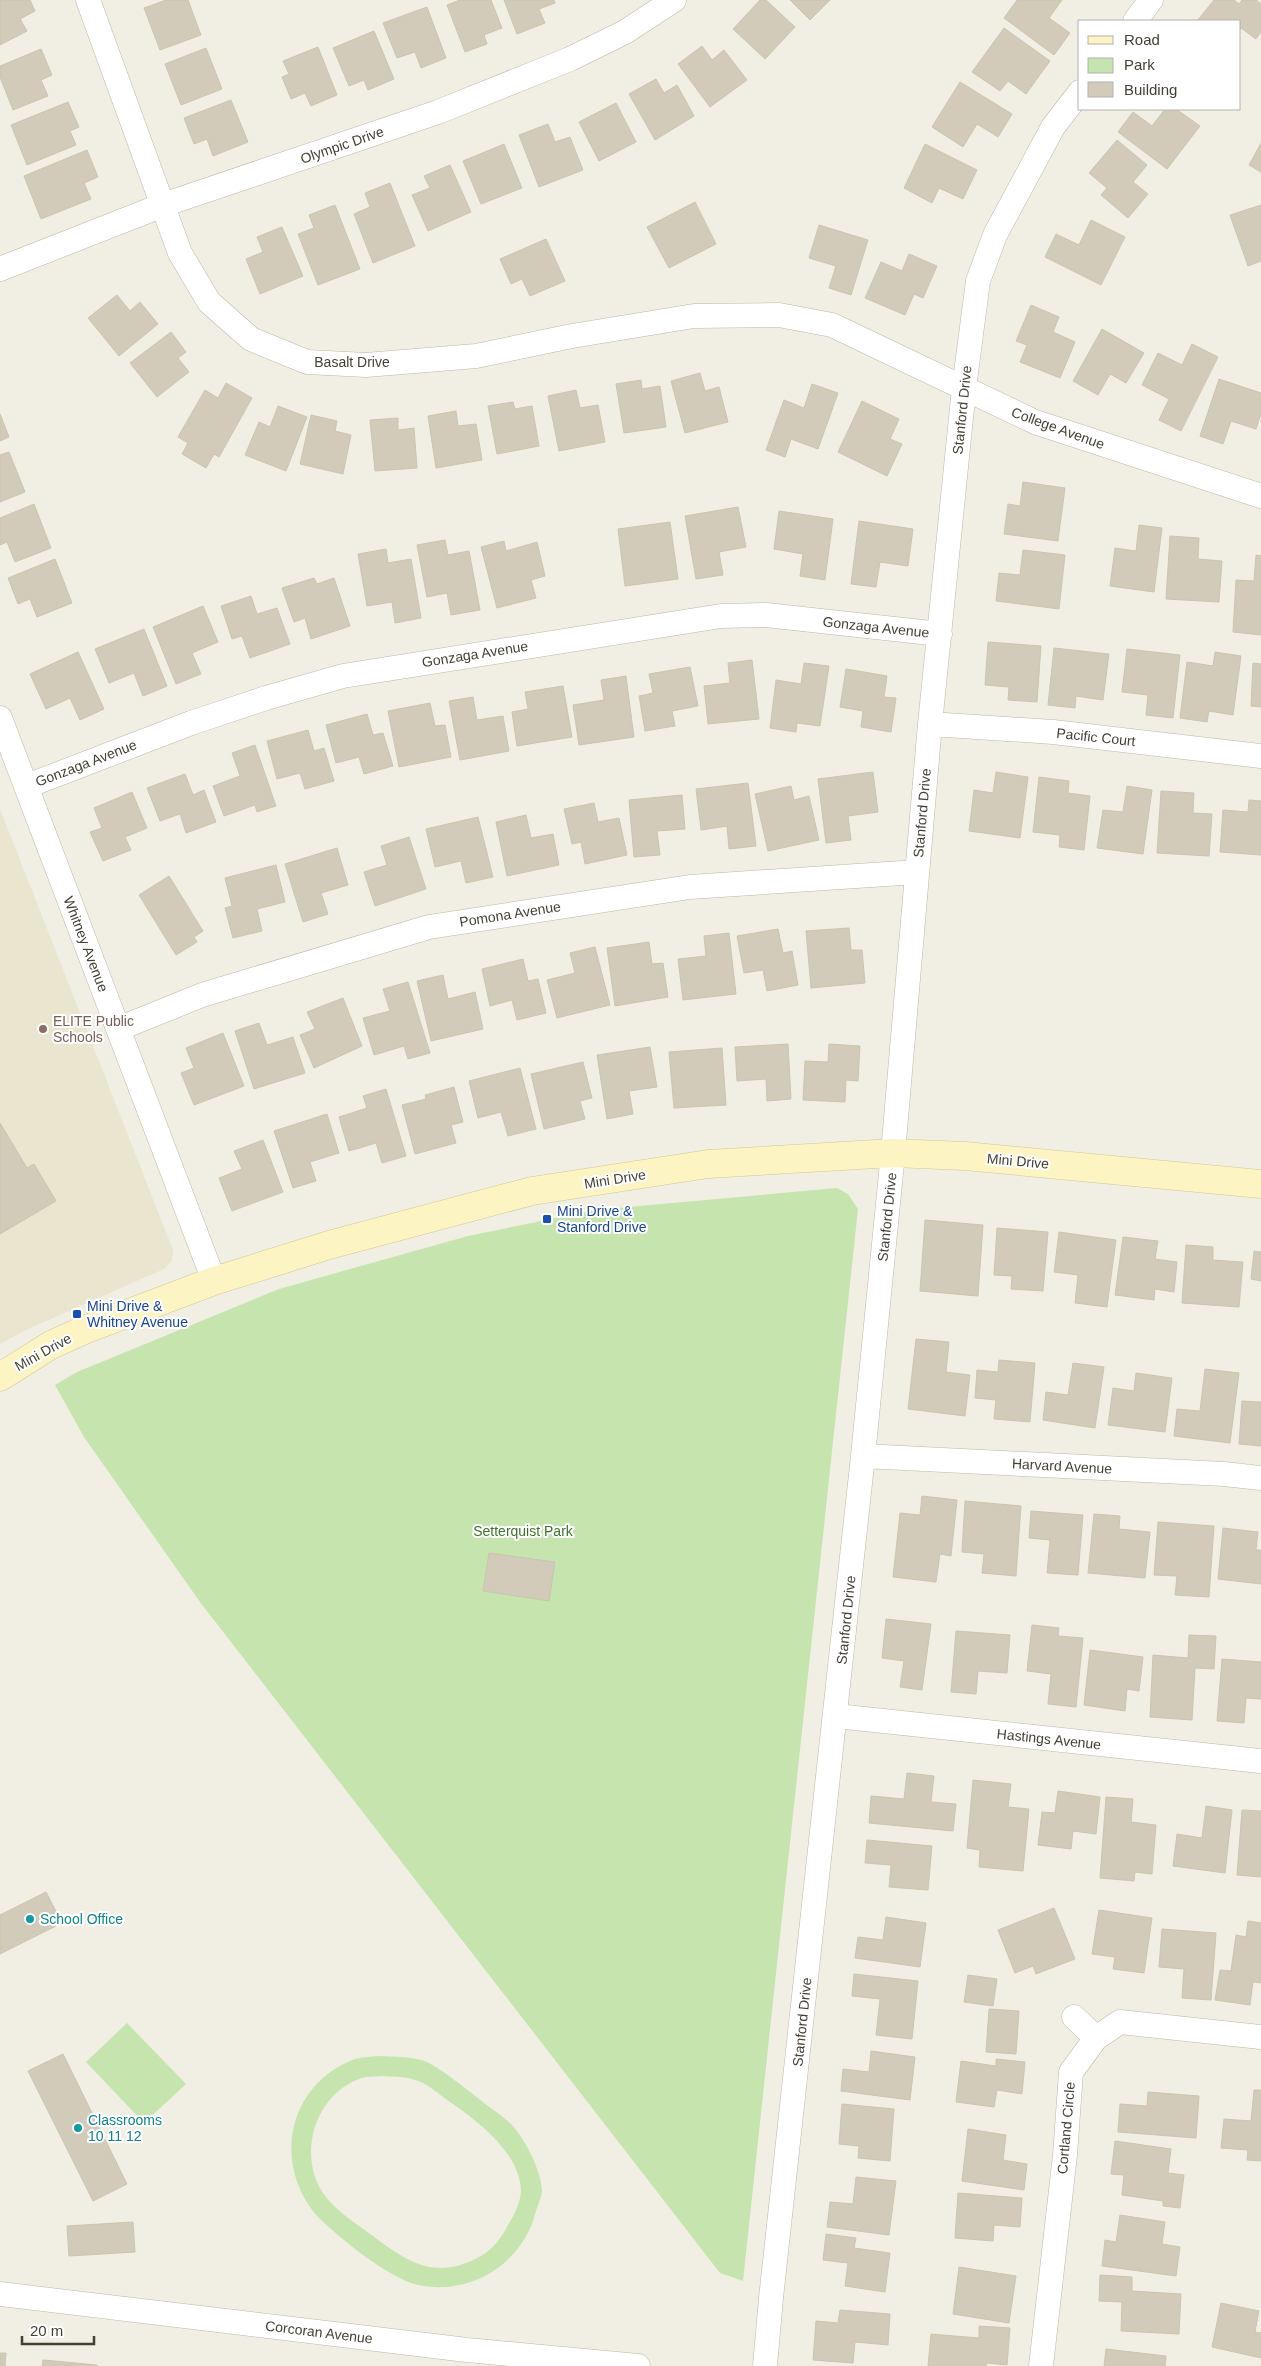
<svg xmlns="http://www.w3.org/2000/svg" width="1261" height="2366" font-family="Helvetica,sans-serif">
<rect width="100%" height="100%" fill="#f1efe4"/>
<path fill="#eae5ce" d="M0,809L173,1250L172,1261L164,1269L26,1330L0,1344Z"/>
<path fill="#c5e4ae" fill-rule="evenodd" d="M837,1188L848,1194L858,1209L743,2281L720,2273L200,1602L84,1437L55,1385L77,1372L279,1289L468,1236L595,1210Z
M127,2023L186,2084L144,2123L86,2062Z
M378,2056C393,2057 413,2056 427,2062C443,2070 465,2088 479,2099C490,2108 503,2116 512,2125C526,2141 540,2168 542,2190C542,2196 538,2205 536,2211C523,2264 470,2296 418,2285C388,2278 338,2237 316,2215C272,2162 288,2084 355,2059C362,2057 371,2057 378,2056ZM381,2076C393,2077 407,2076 418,2081C430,2085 442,2097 453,2104C480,2123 519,2153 521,2190C521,2201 514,2216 508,2225C502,2237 493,2249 481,2256C432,2283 406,2260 366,2231C351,2220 334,2209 323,2193C297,2154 315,2093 362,2078C368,2076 375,2077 381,2076Z"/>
<path fill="#d2cbba" stroke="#ccc4ae" d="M0,0H30L35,11L20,19L27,31L0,45Z
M166,0H188L201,35L160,50L144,8Z
M460,0H491L502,28L484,35L487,44L465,52L447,5Z
M504,0H554L555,3L539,9L545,23L517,34Z
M760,0H766L795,27L765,59L733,29Z
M790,0H830L810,20Z
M1017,0H1062L1049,18L1070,33L1054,55L1004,18Z
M1214,0H1234L1239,4L1242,0H1256L1261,4V32L1256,39L1241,28L1240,30V21H1197Z
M427,7L446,58L421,68L415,52L397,58L383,23Z
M1004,28L1050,61L1026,94L1008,81L1000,91L972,72Z
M374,31L394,79L368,90L364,80L349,86L333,48Z
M702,46L712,60L724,50L747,80L710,107L678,64Z
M318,47L337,95L311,106L305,93L291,99L282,77L289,74L283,61Z
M206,48L222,89L181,105L165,64Z
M41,49L52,75L41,80L48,96L13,110L0,77V66Z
M656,79L664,93L677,85L694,116L655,140L629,94Z
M960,82L1012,114L998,137L977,124L963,147L932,127Z
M231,100L248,142L213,156L207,139L194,144L184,118Z
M68,102L79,127L70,131L76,145L27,165L11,125Z
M616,103L636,142L599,161L579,122Z
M1165,109H1176L1200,126L1167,169L1118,132L1133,112L1152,126Z
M548,124L555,142L570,137L583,170L539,187L519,135Z
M1117,140L1147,165L1133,182L1148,194L1128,218L1101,195L1107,188L1089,173Z
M1261,143V172L1249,165Z
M504,144L522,188L481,204L463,161Z
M925,144L977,170L963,199L939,188L932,203L904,188Z
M87,150L98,177L84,183L91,199L41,219L24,176Z
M450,165L471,212L428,231L412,195L430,188L424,176Z
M390,183L415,246L373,263L354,214L370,207L365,193Z
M695,202L716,244L669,268L647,227Z
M335,205L360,269L318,285L298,234L314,228L309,215Z
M1261,205V261L1248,266L1230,215Z
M1091,220L1125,237L1101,285L1045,257L1056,234L1079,245Z
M819,225L868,240L851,295L829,288L836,266L809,258Z
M282,227L303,276L260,294L246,259L263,252L257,237Z
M546,239L565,281L530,296L522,279L511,284L500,259Z
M909,254L937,266L923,298L914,294L905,315L865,298L881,262L902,271Z
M117,295L130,311L140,302L158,324L119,356L88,318Z
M1031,305L1059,317L1053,332L1075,342L1060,378L1020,362L1027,345L1016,341Z
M1102,329L1144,353L1126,383L1110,374L1098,395L1073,381Z
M171,332L186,352L178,358L189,372L157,397L130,363Z
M1192,344L1218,357L1181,431L1159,420L1169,399L1142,385L1158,353L1182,365Z
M700,373L705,391L719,387L728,422L685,433L671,381Z
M1219,379L1261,393V414L1256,429L1231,421L1223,444L1200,436Z
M641,380L642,389L660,386L666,427L624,433L616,384Z
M226,383L252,398L219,457L214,454L206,468L182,454L188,443L178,437L205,390L218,398Z
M812,384L838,393L818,449L791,439L785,457L766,450L784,400L804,408Z
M576,390L580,408L598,405L605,442L559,451L548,396Z
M862,401L899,419L890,439L902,444L887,476L838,452Z
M513,402L515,409L532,406L539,446L497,454L488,406Z
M278,406L307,417L286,471L245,455L259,422L270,427Z
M456,411L458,426L476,424L482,460L436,468L428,416Z
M0,414L9,437L0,441Z
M311,415L337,421L335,431L351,435L343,474L300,464Z
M398,418V430L414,428L417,468L375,471L370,420Z
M9,452L25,492L0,502V455Z
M1023,482L1065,488L1058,541L1004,534L1008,504L1020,506Z
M34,504L51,548L15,562L7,542L0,545V518Z
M738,507L746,547L719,552L723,575L696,579L685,516Z
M779,511L833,519L825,580L800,576L803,554L774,549Z
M859,521L913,529L908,566L880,562L876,587L851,584Z
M670,522L678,579L625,586L618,529Z
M1139,525L1162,528L1154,592L1110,586L1115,548L1136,551Z
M1170,536L1199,538L1198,559L1222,561L1219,602L1166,599Z
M445,540L448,555L469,551L480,610L451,615L447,593L427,597L417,545Z
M504,541L506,551L537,542L545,576L531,580L536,598L497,608L481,547Z
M386,549L388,563L411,559L421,618L395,623L392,602L367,606L358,554Z
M1023,550L1065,555L1059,609L996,601L999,573L1020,575Z
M1256,555L1261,556V635L1233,632L1236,580L1254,581Z
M55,559L72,603L37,617L30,599L18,604L8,578Z
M314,578L317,584L334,578L350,626L311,639L305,618L294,622L282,588Z
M251,596L257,614L277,608L290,644L250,658L242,636L232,639L221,606Z
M203,606L218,642L192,653L201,674L176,684L153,627Z
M144,629L167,686L143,696L134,673L109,683L95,649Z
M988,642L1041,646L1037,702L1008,700L1009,687L985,685Z
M1054,648L1109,654L1103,700L1076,696L1075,708L1048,705Z
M1127,649L1180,655L1173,718L1146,715L1148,695L1122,692Z
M78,652L104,709L80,720L70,698L46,709L30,674Z
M1215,652L1241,656L1233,715L1209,711L1207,722L1180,718L1187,662L1213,666Z
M752,660L759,719L708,724L704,686L730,683L728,663Z
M804,663L829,666L820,726L797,723L796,732L770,728L776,680L801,684Z
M1253,663L1261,664V707L1251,706Z
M690,667L698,706L672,711L675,726L645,731L639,696L653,693L649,674Z
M846,669L887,676L884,697L896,698L891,732L861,727L863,711L840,707Z
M626,676L634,737L579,745L573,705L604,700L601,680Z
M563,686L572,737L517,746L512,712L528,709L525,692Z
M473,697L477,720L503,716L509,751L460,760L449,701Z
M430,703L435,726L445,725L451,757L399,767L388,711Z
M367,714L373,735L383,733L393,766L364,774L359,757L336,763L326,725Z
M308,730L314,751L324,748L334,781L305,789L300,773L277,779L267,741Z
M255,745L276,806L257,812L255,805L224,816L213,786L240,776L232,753Z
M873,772L878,812L848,816L851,840L826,843L818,779Z
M996,772L1028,777L1020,838L969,831L974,790L993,793Z
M185,774L193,795L204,790L216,822L186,833L180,814L160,821L147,788Z
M1039,777L1069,781L1068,793L1090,796L1084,850L1059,847L1060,835L1033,832Z
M748,783L756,846L729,849L727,826L701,830L696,789Z
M791,786L794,800L809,796L819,840L768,851L755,794Z
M1127,786L1152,790L1143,854L1097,848L1103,810L1123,812Z
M1161,791L1194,793L1193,813L1212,814L1209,856L1157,853Z
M132,792L147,828L125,837L131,850L103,861L90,832L102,828L94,808Z
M682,795L685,829L657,831L660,855L634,857L629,800Z
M1249,800L1261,801V855L1220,852L1223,810L1248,812Z
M594,803L598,822L619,818L627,855L585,864L581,842L572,844L564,809Z
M526,815L531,838L553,834L559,865L507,876L496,822Z
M478,817L493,877L466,883L461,861L435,867L426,829Z
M409,837L426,889L375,906L364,872L387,865L381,846Z
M337,848L348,885L321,893L328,914L303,922L285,864Z
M276,865L285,902L257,909L262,931L233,938L225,908L232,906L225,878Z
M169,876L203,931L194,937L197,942L176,955L139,895Z
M849,928L851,950H862L865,983L811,988L806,931Z
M778,929L783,953L792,951L798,985L767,991L763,970L744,973L737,936Z
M729,933L736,994L683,1000L678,959L706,956L704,936Z
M649,942L652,964L663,963L668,997L615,1006L607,948Z
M595,947L610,1005L557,1018L547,980L575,973L570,953Z
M523,959L528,981L538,979L546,1013L517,1020L512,1000L490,1006L482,969Z
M443,975L448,999L475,992L483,1029L431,1041L417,981Z
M408,982L430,1053L408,1059L404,1046L374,1055L363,1018L390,1011L383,989Z
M343,998L362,1046L314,1068L300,1035L315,1029L307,1012Z
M259,1023L267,1045L293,1037L305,1073L254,1089L235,1031Z
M223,1033L244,1086L194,1105L181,1073L194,1068L186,1048Z
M788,1044L791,1099L767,1101L766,1079L737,1081L735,1047Z
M829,1044L860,1046L858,1081L846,1080L845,1102L803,1100L805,1061L828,1062Z
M650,1047L657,1087L629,1091L633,1114L607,1119L597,1055Z
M722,1048L726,1105L674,1108L669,1052Z
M583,1062L592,1098L580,1101L585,1119L544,1129L531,1074Z
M520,1068L536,1129L508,1136L501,1112L478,1118L469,1081Z
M454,1087L463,1122L451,1125L456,1143L415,1154L402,1105L426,1099L425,1095Z
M386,1089L406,1156L382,1163L376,1143L349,1151L339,1117L367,1108L363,1096Z
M327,1114L339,1153L310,1162L316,1181L293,1188L274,1131Z
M0,1123L27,1168L34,1164L56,1201L0,1234Z
M263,1140L283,1192L232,1211L219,1178L242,1169L234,1151Z
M925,1220L983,1225L978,1296L920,1291Z
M997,1228L1048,1232L1043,1291L1011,1289L1012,1276L994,1275Z
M1059,1232L1116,1240L1107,1307L1075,1303L1078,1275L1054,1272Z
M1123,1237L1158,1241L1155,1259L1177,1262L1174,1292L1155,1289L1154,1300L1115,1295Z
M1186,1245L1213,1247V1260L1243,1262L1239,1307L1182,1303Z
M1254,1251L1261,1252V1281L1251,1279Z
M916,1339L949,1342L946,1372L970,1375L965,1416L908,1409Z
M999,1360L1035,1363L1030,1422L994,1419L996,1400L975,1398L977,1370L998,1372Z
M1073,1363L1104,1367L1095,1428L1043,1420L1046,1392L1068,1395Z
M1205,1369L1239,1373L1230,1443L1174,1436L1177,1409L1200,1411Z
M1136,1373L1172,1378L1165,1432L1108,1425L1113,1388L1134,1391Z
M1242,1401L1261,1402V1446L1239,1444Z
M922,1496L957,1500L951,1556L940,1554L936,1582L893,1577L900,1513L920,1515Z
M965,1501L1021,1506L1016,1576L982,1573L984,1554L962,1552Z
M1031,1511L1083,1515L1078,1575L1047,1573L1050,1540L1029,1538Z
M1094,1514L1120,1516L1119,1529L1150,1532L1145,1578L1088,1573Z
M1158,1522L1214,1526L1209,1597L1175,1595L1177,1576L1154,1575Z
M1223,1528L1258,1532L1256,1550H1261V1584L1218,1579Z
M489,1553L555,1562L549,1601L483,1591Z
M886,1619L931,1624L922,1690L900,1687L904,1661L882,1658Z
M1032,1625L1059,1628L1058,1636L1083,1638L1076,1707L1048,1704L1051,1674L1027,1671Z
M956,1631L1010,1635L1007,1673L978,1671L976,1694L951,1692Z
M1189,1635L1216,1636L1214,1669L1195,1668L1192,1720L1150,1717L1153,1655L1188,1658Z
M1090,1650L1143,1657L1139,1691L1127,1689L1125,1711L1084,1705Z
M1222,1659L1261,1662V1699L1246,1698L1244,1723L1217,1721Z
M907,1773L934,1776L931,1802L956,1804L953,1831L869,1823L871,1796L904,1799Z
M973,1780L1011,1784L1008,1807L1029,1809L1023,1871L979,1867L980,1850L967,1848Z
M1058,1791L1100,1797L1096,1834L1073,1831L1071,1849L1038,1845L1042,1812L1055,1813Z
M1106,1797L1133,1799L1131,1822L1156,1825L1152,1874L1135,1872L1134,1881L1100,1878Z
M1206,1806L1232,1810L1225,1873L1173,1866L1177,1834L1202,1838Z
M1242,1810L1261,1811V1877L1237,1875Z
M867,1840L932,1846L928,1890L889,1887L891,1865L865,1863Z
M46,1892L62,1923L0,1954V1915Z
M1054,1908L1075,1959L1036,1974L1033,1966L1015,1973L998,1930Z
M1099,1910L1152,1918L1144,1973L1113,1969L1115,1957L1092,1954Z
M886,1917L926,1923L920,1967L855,1958L858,1937L883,1940Z
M1248,1921L1261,1923V1983L1253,1982L1250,2005L1215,2000L1220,1970L1231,1971L1236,1935L1246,1937Z
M1162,1929L1216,1933L1211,2000L1182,1998L1184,1969L1159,1967Z
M854,1974L918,1981L912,2039L876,2035L880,1999L852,1996Z
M968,1975L997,1979L993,2006L964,2002Z
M989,2009L1019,2011L1016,2054L986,2052Z
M871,2051L915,2057L910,2100L841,2091L843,2069L869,2072Z
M63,2054L127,2184L93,2201L28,2071Z
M996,2059L1025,2062L1022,2094L997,2090L994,2107L956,2102L961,2061L996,2066Z
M1254,2090H1261V2161L1247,2160L1248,2150L1221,2148L1224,2119L1251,2121Z
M1148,2092L1199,2096L1196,2138L1118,2132L1120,2104L1147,2106Z
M842,2104L894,2109L890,2161L858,2158L859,2146L839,2144Z
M968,2129L1006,2135L1003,2160L1027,2164L1024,2190L962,2181Z
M1115,2141L1171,2149L1168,2173L1184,2175L1180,2208L1163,2206V2201L1122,2195L1124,2175L1111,2174Z
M856,2177L896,2181L889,2235L827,2227L830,2202L853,2204Z
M958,2193L1022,2198L1020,2227L994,2225L993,2241L955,2238Z
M1120,2215L1165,2222L1162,2244L1180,2247L1176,2276L1102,2266L1105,2240L1116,2242Z
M133,2222L135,2252L69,2256L67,2226Z
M826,2234L856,2238L854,2248L890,2253L885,2292L845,2286L848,2263L823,2260Z
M959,2267L1016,2276L1009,2323L953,2314Z
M1100,2275L1132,2277V2291L1181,2294L1179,2334L1121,2331L1122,2302L1099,2301Z
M1221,2303L1259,2311L1255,2332L1261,2333V2358L1212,2347Z
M840,2310L890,2314L888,2345L855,2342L853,2363L813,2360L816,2321L838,2323Z
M979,2326L1010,2328L1007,2365L987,2363L986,2366H928L931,2334L979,2338Z
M1106,2349L1166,2356L1165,2366H1104Z
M0,2353H6L5,2366H0Z
M43,2360L97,2365V2366H42Z"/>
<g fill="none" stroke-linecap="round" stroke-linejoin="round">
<defs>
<path id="street" d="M88,0L180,253L209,302L251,339L307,362L366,365L476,356L572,336L694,316L779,315L832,325L1035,422L1261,496
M1135,21L1151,0
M0,269L163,205L438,112L570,59L625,32L674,0
M0,718L214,1281
M930,724L1053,732L1261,756
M27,786L191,723L266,698L343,676L721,616L766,615L940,634
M118,1029L202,995L429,927L690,887L917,872
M863,1456L1224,1474L1261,1478
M836,1716L1261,1761
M1074,2017L1096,2038
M0,2294L467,2350L638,2366
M765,2366L771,2298L863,1456L893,1153L930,724L964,388L978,281L995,235L1053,127L1080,92
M1041,2366L1065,2155L1071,2072L1096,2038L1120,2022L1261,2037"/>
<path id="secondary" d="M0,1377L51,1345L84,1330L214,1281L329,1245L532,1191L708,1164L893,1153L965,1156L1261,1184"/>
</defs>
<use href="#street" stroke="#bcb7a7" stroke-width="25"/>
<use href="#secondary" stroke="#cfc796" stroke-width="29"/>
<use href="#street" stroke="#fff" stroke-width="24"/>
<use href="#secondary" stroke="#fcf5c3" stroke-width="28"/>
</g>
<circle fill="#8d6e63" stroke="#fff" stroke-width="2" cx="43" cy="1029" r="5"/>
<g fill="#1a4fb4" stroke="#fff" stroke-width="2">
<rect x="542" y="1214" width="10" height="10" rx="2.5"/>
<rect x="72" y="1309" width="10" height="10" rx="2.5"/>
</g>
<g fill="#0f9aa8" stroke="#fff" stroke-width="2">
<circle cx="30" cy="1919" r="5"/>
<circle cx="78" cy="2128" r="5"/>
</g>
<g text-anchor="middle" stroke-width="4" stroke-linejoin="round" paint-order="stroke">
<g font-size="14" fill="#433f34" stroke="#fff">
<text transform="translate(342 145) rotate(-19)" y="5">Olympic Drive</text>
<text x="352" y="367">Basalt Drive</text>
<text transform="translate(962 410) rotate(-84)" y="5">Stanford Drive</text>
<text transform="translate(1058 428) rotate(20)" y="5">College Avenue</text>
<text transform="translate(876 627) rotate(6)" y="5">Gonzaga Avenue</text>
<text transform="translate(475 654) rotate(-9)" y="5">Gonzaga Avenue</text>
<text transform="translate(1096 737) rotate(6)" y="5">Pacific Court</text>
<text transform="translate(86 763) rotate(-21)" y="5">Gonzaga Avenue</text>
<text transform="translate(922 813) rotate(-85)" y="5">Stanford Drive</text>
<text transform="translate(510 914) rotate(-9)" y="5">Pomona Avenue</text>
<text transform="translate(86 944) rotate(69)" y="5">Whitney Avenue</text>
<text transform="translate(1018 1161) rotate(5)" y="5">Mini Drive</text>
<text transform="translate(615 1179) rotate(-9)" y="5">Mini Drive</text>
<text transform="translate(887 1217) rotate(-84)" y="5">Stanford Drive</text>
<text transform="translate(43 1352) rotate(-29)" y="5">Mini Drive</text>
<text transform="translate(1062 1466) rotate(3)" y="5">Harvard Avenue</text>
<text transform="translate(846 1620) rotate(-84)" y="5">Stanford Drive</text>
<text transform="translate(1049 1739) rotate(6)" y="5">Hastings Avenue</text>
<text transform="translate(802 2022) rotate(-84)" y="5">Stanford Drive</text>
<text transform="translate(1066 2128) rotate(-85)" y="5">Cortland Circle</text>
<text transform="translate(319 2332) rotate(7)" y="5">Corcoran Avenue</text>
</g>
<g font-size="14" fill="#785e54" stroke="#fff" text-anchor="start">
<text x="53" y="1026">ELITE Public<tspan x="53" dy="16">Schools</tspan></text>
</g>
<g font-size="14" fill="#164399" stroke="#fff" text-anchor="start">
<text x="557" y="1216">Mini Drive &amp;<tspan x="557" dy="16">Stanford Drive</tspan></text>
<text x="87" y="1311">Mini Drive &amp;<tspan x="87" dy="16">Whitney Avenue</tspan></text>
</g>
<g font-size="14" fill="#3d712b" stroke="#fff">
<text x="523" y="1536">Setterquist Park</text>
</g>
<g font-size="14" fill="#0d838f" stroke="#fff" text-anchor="start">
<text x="40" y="1924">School Office</text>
<text x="88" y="2125">Classrooms<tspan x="88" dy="16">10 11 12</tspan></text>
</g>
</g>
<rect x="1078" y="20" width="162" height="90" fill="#ffffff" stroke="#b4b2ae"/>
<rect x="1088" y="36" width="25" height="8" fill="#fcf5c3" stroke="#b4b2ae"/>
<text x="1124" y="45" font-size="15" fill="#433f34">Road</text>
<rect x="1088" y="58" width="25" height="15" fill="#c5e4ae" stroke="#b4b2ae"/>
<text x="1124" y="70" font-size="15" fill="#433f34">Park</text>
<rect x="1088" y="82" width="25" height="15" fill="#d2cbba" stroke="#b4b2ae"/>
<text x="1124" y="95" font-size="15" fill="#433f34">Building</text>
<path d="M22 2336v8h72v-8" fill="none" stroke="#433f34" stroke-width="2.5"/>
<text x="30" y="2336" font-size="15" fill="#433f34" stroke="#ffffff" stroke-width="4" paint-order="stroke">20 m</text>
</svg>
